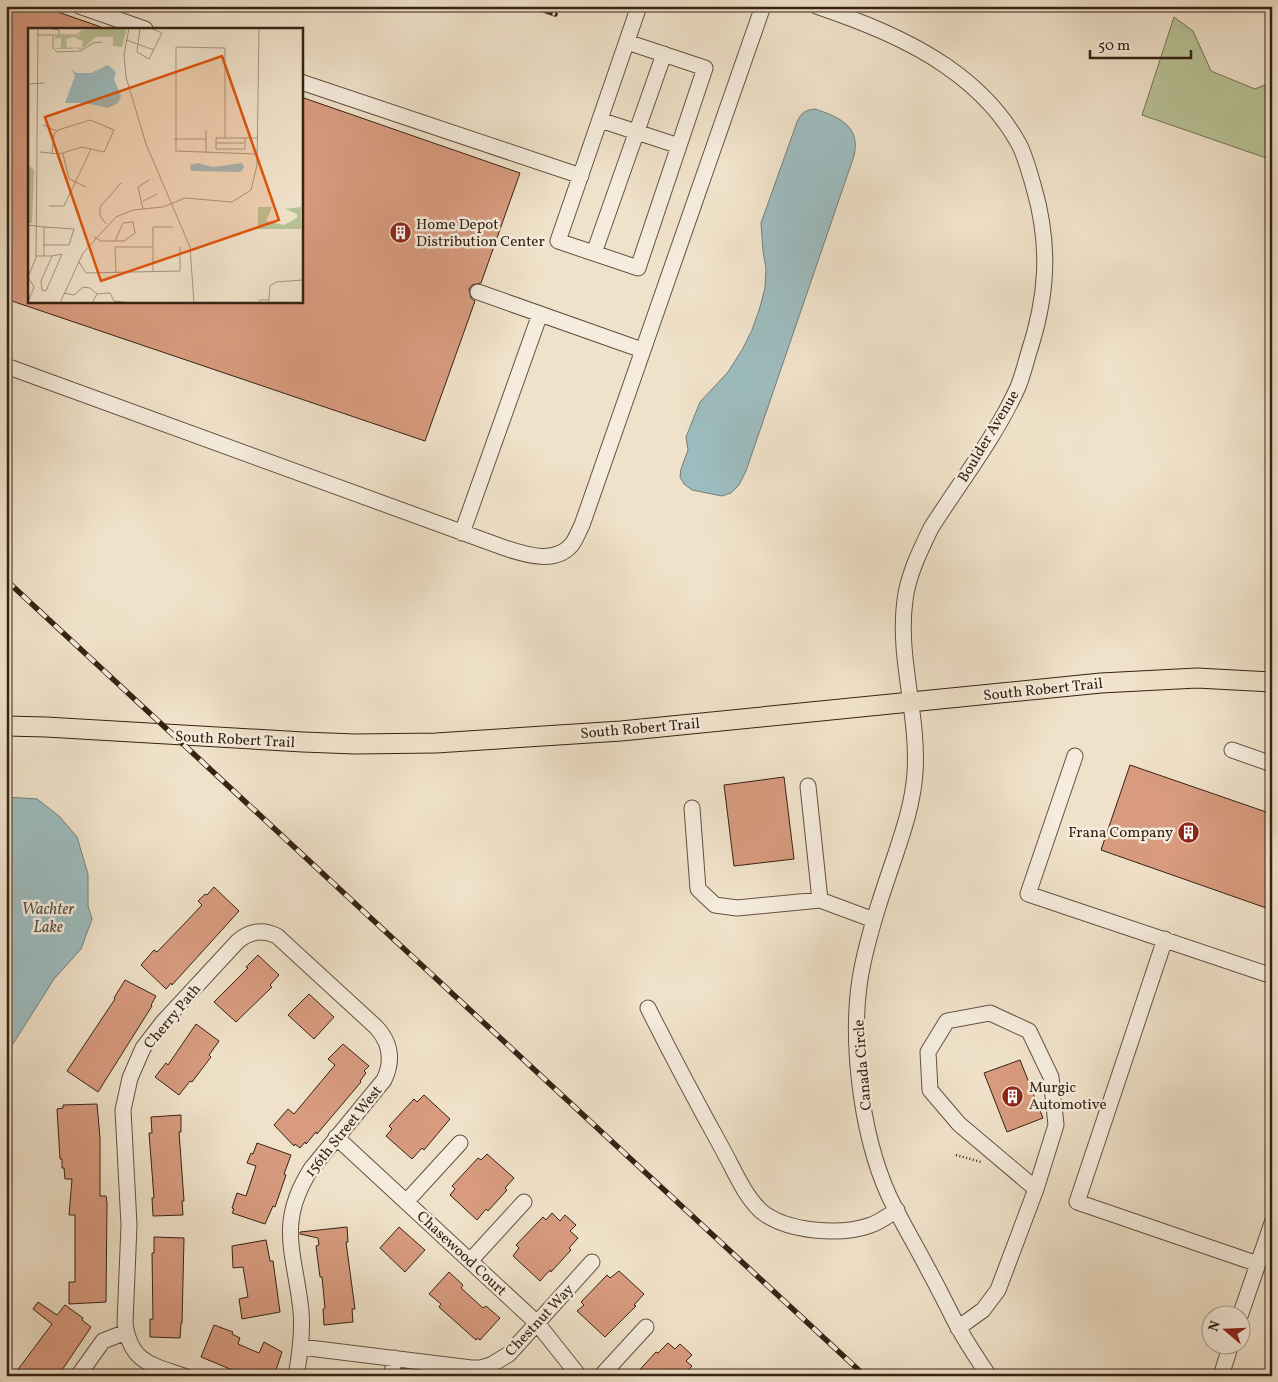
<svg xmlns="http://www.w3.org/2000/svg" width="1278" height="1382" font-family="Vollkorn,serif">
<rect width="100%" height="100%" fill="#f0e2ca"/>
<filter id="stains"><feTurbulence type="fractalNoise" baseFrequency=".004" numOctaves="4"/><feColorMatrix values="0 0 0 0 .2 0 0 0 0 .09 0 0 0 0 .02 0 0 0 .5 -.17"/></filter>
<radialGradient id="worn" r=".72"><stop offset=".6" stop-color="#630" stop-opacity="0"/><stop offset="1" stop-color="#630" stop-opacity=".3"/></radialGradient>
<path fill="#b8c398" stroke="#777256" d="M1174,17L1193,31L1211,71L1255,89L1272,82V160L1142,115Z"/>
<path fill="#9dbcbf" stroke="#747e7b" d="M815,109C839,117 861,126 854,156L746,471L739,485L731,493L722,496L692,490L684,484L680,477L681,469L688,450L686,437L700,402L728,372L742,350L752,330L760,307L765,288L766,269L763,251L761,223L797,122C801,113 805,110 815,109Z
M6,797L37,799L59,816L77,837L88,874V906L92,919L81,949L54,979L6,1055Z"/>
<path fill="#d89b7f" stroke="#362214" d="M6,6H41L101,27V29H29V301H301V97L520,173L481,283L472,285L469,289L471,298L475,301L425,441L6,299Z
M1130,765L1272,814V910L1101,850Z
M784,777L794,859L734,866L724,785Z
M214,887L239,911L172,985L171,983L166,989L141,965L154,950L157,952L185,923L202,905L198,901L205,894L207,895Z
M258,955L279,975L270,985L272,987L236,1022L214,1002L248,968L246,967Z
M125,980L156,996L151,1005L152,1006L98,1092L67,1071L115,999L114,998Z
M309,994L334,1017L314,1039L288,1015Z
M196,1024L219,1041L209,1055L211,1057L192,1082L190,1081L179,1095L155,1077L166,1063L168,1065Z
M343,1044L369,1066L364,1071L366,1073L360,1081L361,1082L317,1134L316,1132L306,1144L305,1142L300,1148L295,1144L294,1146L274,1125L288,1109L294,1114L335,1065L328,1059Z
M1020,1060L1043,1118L1007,1132L984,1073Z
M424,1095L450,1119L424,1150L422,1148L412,1159L386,1136L392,1129L389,1126L414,1099L417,1102Z
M97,1104L100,1138V1196H106L107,1203L106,1302L69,1304V1282H75V1215H69L72,1179H65L64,1168H62V1159H60L57,1109L63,1108V1105Z
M181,1115V1132H179L184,1201H182L183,1215L153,1216L152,1198H154L149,1133H152L151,1117Z
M257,1143L291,1155L284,1174L286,1175L275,1207L273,1206L265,1224L232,1213L234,1209L232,1208L237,1193L246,1196L256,1166L247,1163L251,1153L253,1154Z
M487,1154L514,1178L505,1188L507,1190L488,1211L486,1209L477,1220L450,1195L455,1189L452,1186L478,1158L481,1160Z
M552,1213L560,1221L565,1215L576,1225L570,1231L578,1238L569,1248L571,1250L551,1272L550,1270L540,1281L513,1256L519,1248L516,1245L543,1217L546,1220Z
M347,1227L348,1242H346L355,1309H352L353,1322L324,1325L323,1309L325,1308L322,1277H320L316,1246L319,1245L318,1238L300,1234V1232Z
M399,1227L425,1250L405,1272L380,1248Z
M154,1237L184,1238L182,1323H181L180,1338L150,1337V1319H153L152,1253H154Z
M266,1240L270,1261H273L280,1312L242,1319L239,1299L248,1297L243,1267L233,1268L232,1246Z
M619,1271L644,1294L634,1305L636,1306L605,1337L577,1311L584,1305L581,1302L607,1275L610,1278Z
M449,1272L463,1285L461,1288L483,1308L486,1306L500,1318L480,1340L477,1338L476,1340L439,1307L441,1304L429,1294Z
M38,1302L57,1315L65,1305L83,1318L82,1320L91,1327L58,1376H13L52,1324L33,1309Z
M214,1325L233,1332L232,1334L240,1338L238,1344L259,1353L264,1342L282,1352L274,1376H247L201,1357Z
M668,1343L675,1349L680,1344L692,1355L686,1361L692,1366L683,1376H634L656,1352L658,1353Z"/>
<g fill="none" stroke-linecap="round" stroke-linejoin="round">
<defs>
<path id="minor" d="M79,6L145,29
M816,6C860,21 907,39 946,66C975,86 1003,114 1020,146C1026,159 1030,174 1034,188C1051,247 1047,298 1028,355C1025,366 1022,377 1018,387C995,438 960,482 931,528C920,551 908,575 905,600C897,657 919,715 915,773C913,802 904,829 895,856C883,891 871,926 863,963C848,1031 860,1132 889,1196C901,1221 916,1246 929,1271C939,1289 948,1308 958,1327C967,1343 978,1360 989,1376
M627,42L705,68L638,268L558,241L639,6
M301,82L581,176
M600,120L679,146
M594,253L664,54
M478,292L642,350
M6,366L505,548C526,555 557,565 573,543C576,538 579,531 582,525L763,6
M462,533L540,314
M1232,750L1272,764
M1075,756L1028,894L1272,976
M808,786L820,900
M692,808L698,889L715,905L737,908L820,900L874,920
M1165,939L1077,1202L1258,1264
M648,1008C672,1056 697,1103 723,1150C734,1170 744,1195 761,1211C786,1232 841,1236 871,1225C880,1222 889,1215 897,1210
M336,1137L537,1323L579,1376
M406,1202L460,1143
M470,1261L524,1202
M1240,1316L1272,1223
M958,1328L983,1310L998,1290L1036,1189L1056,1125L1051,1077L1029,1031L990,1013L947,1021L928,1052L930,1090L959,1124L1036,1189
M301,1347L471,1368H481L491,1365L509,1354L592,1262
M78,1376L103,1341L126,1332
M184,1376C151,1365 130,1362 125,1323L129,1225L123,1110L130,1078L143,1048L163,1022L238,941C250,931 263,929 277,936L376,1027C391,1043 393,1061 384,1080L311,1169C276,1224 295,1253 301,1311C303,1333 300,1354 296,1376
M392,1376L394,1358
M601,1376L646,1327
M1221,1376L1231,1344"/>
<path id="major" d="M6,726L46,727L303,742L355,744L436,743L621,731L1101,683L1197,678L1272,682"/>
</defs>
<use href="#minor" stroke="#645242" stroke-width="17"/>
<use href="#major" stroke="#362214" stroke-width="21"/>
<path stroke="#362214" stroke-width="2.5" stroke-dasharray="1 2.5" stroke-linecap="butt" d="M956,1155L981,1162"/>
<use href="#minor" stroke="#f5ecdd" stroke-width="15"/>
<use href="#major" stroke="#f0e2ca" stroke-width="19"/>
<defs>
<path id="rail" d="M532,6L555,14
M6,580L865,1376"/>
</defs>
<use href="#rail" stroke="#362214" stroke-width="5.5"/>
<use href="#rail" stroke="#f5ecdd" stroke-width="4" stroke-dasharray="11" stroke-linecap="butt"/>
</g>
<defs>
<symbol id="building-disc" viewBox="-11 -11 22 22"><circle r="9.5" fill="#8f2418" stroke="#f5ecdd"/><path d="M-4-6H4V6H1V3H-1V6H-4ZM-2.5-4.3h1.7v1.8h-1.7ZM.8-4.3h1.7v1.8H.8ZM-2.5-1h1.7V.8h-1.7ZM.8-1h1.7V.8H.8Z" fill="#fff"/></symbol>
</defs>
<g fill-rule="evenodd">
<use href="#building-disc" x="388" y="220" width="25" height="25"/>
<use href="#building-disc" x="1176" y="820" width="25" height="25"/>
<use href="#building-disc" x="1000" y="1084" width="25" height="25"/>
</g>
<g text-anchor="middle" stroke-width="5" stroke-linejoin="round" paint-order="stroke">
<g font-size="15" fill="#362214" stroke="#f5ecdd" text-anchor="start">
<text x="416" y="229">Home Depot<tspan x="416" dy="17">Distribution Center</tspan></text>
<text x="1173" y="837" text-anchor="end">Frana Company</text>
<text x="1029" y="1092">Murgic<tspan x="1029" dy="17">Automotive</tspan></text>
</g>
<g font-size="15" fill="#362214" stroke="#f5ecdd">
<text transform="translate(988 436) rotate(-59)" y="5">Boulder Avenue</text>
<text transform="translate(1043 689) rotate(-6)" y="5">South Robert Trail</text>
<text transform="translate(640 728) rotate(-5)" y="5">South Robert Trail</text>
<text transform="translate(235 739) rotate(3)" y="5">South Robert Trail</text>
<text transform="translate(172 1016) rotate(-50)" y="5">Cherry Path</text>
<text transform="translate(862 1065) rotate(-95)" y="5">Canada Circle</text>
<text transform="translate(343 1131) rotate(-51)" y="5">156th Street West</text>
<text transform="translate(462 1253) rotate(43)" y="5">Chasewood Court</text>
<text transform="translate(539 1320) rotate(-47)" y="5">Chestnut Way</text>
</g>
<g font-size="16" font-style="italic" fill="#555047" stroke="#f5ecdd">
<text x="48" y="914">Wachter<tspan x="48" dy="18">Lake</tspan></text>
</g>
</g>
<g transform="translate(28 28)">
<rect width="275" height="275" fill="#f0e2ca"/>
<path d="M90,0H99L94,19L85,18V9H68L54,21H49L47,19L54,20L55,13L45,9L38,11L39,20L45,19V21H27L33,19V10L26,11L28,8H50L56,2ZM0,136L6,142L4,195H0ZM230,179H244L238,193L256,197L269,190V186L257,181L273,179V201H230Z" fill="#b8c398"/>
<path d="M80,37L88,44L86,51L93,68L90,75L80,80L57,75H37L47,48L43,41L48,45H63ZM170,135L185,139L214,135L216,139L213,144L163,143L162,137Z" fill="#9dbcbf"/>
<path fill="none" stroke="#a69581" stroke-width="1" d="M19,0L31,2V6M64,0H89M101,0L96,27L98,49L118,116L162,219L166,275M112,0L109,24L121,31L134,5L123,0M10,7H49L55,2M25,7V20L29,24L53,23L65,15L74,14M98,12L126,22M0,56L16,55M15,97L29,103M197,110V20L148,19V123L229,126M217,110V121H188V110H230M146,111H178M188,115H216M12,124L31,126L54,119L76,124L86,102L62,92L30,102L26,106L24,126M178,125V102M35,126L41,151L58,159M115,173L129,166M21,178H36L63,121M115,181L110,159L121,152M78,196L72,188V179L93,155M0,197L16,199V228M66,209L73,213H96L107,205L105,194L95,195L87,213M16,217H41L46,201L16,199M8,228H24L13,253L14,262L18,263L34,226L24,228M51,234L58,245L152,243V219M125,243V199H145M88,245L87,219H125M0,249L8,230L10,0M36,265L46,267L55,259L62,260L69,266L64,275M69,266L82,265L86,273L105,275M241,272L242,258L248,254L275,252M0,274L6,259L0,249M32,275L55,225L88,189L105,182L135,179L157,170L204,174L223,162L229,137L231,0M232,275V272H241V275"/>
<path fill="#df560c" fill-opacity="0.15" stroke="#df560c" stroke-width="2.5" d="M194,28L251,192L73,253L17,89Z"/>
<rect width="275" height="275" fill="none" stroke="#362214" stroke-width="2.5"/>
</g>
<rect width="1278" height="1382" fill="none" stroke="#f0e2ca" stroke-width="25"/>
<rect x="8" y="8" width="1263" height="1367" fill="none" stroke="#362214" stroke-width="2.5"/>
<rect x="12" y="12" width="1253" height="1357" fill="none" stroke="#362214"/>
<g transform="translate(1226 1330) rotate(289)"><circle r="24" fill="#f5ecdd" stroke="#a99b8d"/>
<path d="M0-4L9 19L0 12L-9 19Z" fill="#8f2418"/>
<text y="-8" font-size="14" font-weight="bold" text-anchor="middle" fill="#362214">N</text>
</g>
<path d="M1090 50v8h101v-8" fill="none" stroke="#362214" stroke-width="2.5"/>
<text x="1098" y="50" font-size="15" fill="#362214" stroke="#f5ecdd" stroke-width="4" paint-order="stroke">50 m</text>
<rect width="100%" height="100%" filter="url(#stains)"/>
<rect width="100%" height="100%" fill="url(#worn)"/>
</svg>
